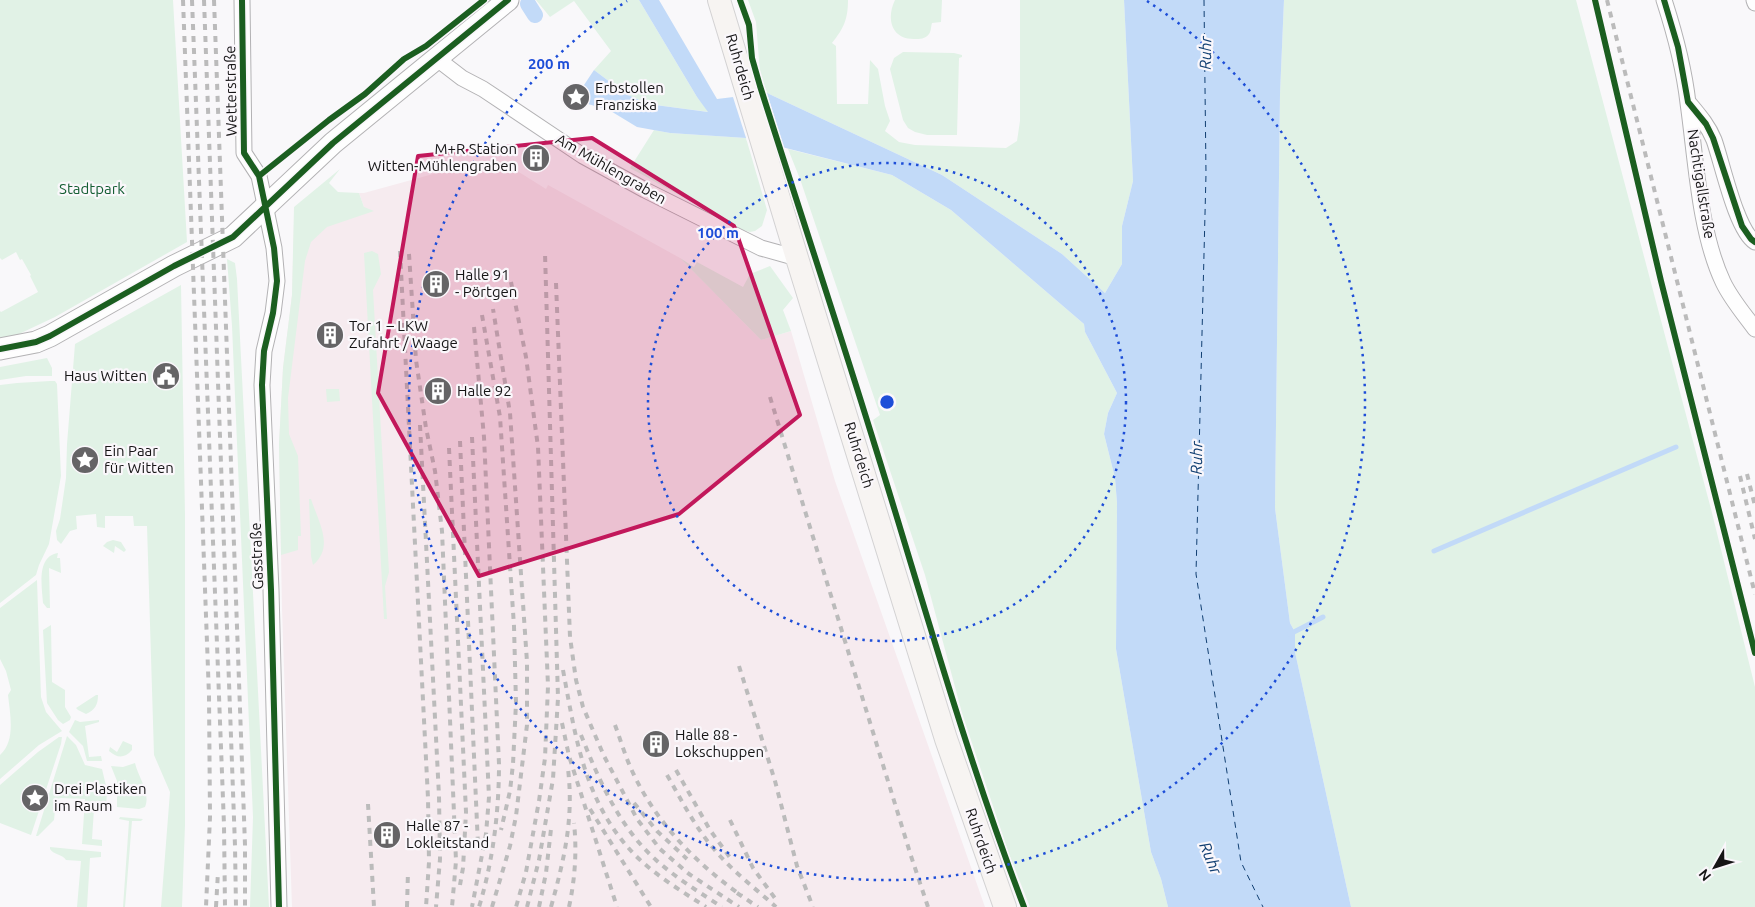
<svg xmlns="http://www.w3.org/2000/svg" width="1755" height="907" font-family="Ubuntu,sans-serif">
<rect width="100%" height="100%" fill="#f9f8fa"/>
<path fill="#f6ebef" d="M503,162L546,189L548,185L680,258L761,340L791,331L835,481L985,907H292L282,609L279,444L283,368L292,295L294,223L364,207L359,193H364L466,165Z"/>
<path fill="#e1f2e6" d="M0,0H173L187,242L55,317L19,334L0,339V311L1,312L3,311L38,292L30,276L31,275L22,259L20,260L16,252L2,260L0,258Z
M536,0H639L697,97L709,112L648,104L626,94L594,70L611,51L574,1L550,17Z
M748,0H848C848,19 844,28 832,43L836,46L837,104H868L870,60L878,69L885,106L890,121L885,131L899,142L915,145L1006,148L1017,141L1020,121V0H1124L1133,181L1122,226V264L1105,293L1062,254L942,175L767,93L760,73L756,22Z
M895,0H942L941,22L932,23C931,26 931,32 929,34C925,39 920,39 915,39C891,40 886,18 895,0Z
M1284,0H1576L1711,509L1755,687V907H1351L1295,652V632L1290,623L1275,508L1280,94Z
M903,52L954,53L962,55V57L959,58L957,135H927L915,132L908,128L903,120L890,69L894,58Z
M654,130L670,133L746,138L767,210L762,226L755,231L750,232L743,230L630,168Z
M788,149L892,175L951,210L1084,324L1085,332L1117,393L1108,413L1104,434L1115,478L1117,503L1116,649L1151,852L1161,879L1168,907H1030L1009,854L962,713L925,575L873,420L880,415L800,179Z
M340,169L329,183L338,192L359,193L364,207L374,211L327,227L311,242L305,261L288,398L289,434L298,456L301,536H298V550L281,555L279,444L283,368L292,295L294,207Z
M372,251L378,254L381,274L373,290L389,572L385,586L387,619H384L364,253Z
M680,258L694,267L697,262L743,287L750,274L770,266L793,298L783,310L791,331L761,340Z
M227,259L235,263L237,279L269,907H250L253,817L232,326Z
M181,285L185,515V825L182,907H161L170,792L154,755L147,526H134L133,516H105V528L97,527L96,514L76,516L77,529L70,531L61,544L57,540L56,531L60,519L66,478L67,444L75,344Z
M47,358L52,368V376H26L0,380V367Z
M50,381H55L57,384L61,476L49,544L39,565L36,575L0,603V385L17,383Z
M326,389H339L340,401L327,402Z
M309,499H311C318,521 335,547 313,565L311,556Z
M113,540L121,542L126,550L124,552L115,546L114,553L103,546L107,542Z
M58,553L57,558H60L61,573L49,568L50,608H47L43,603C42,588 36,556 58,553Z
M37,580L41,697L46,712L62,731L39,745L0,779V755C16,741 10,714 8,695L11,690L6,671L0,659V608Z
M51,625L52,682L65,690V707L71,717L70,720L63,724L58,720L47,703L43,630Z
M96,695H98C98,705 95,710 86,714L78,710L76,708Z
M75,720L80,722L99,720V722L85,726L89,757L101,756L102,761H87L83,746L69,732Z
M67,736L76,745L85,765L102,769L107,790L106,809H94L92,839L102,840V846L82,844L85,799L61,798L56,799L54,820L38,836H36Z
M59,737H62L61,744L31,835L0,823V785L38,752Z
M123,741L132,745V750C124,759 117,758 109,751L110,747L117,752Z
M135,763C138,777 151,793 145,807L139,809L117,807V781L111,766L123,767Z
M120,817L143,819L141,821H132L125,907H123L129,821L119,819Z
M50,847L101,852V857L90,858L87,907H77L81,861L66,860C62,854 54,855 50,849Z"/>
<path fill="#c2daf8" d="M639,0H659L717,99L767,93L942,175L1062,254L1105,293L1122,264V226L1133,181L1124,0H1284L1280,94L1275,508L1290,623L1295,632V652L1351,907H1168L1161,879L1151,852L1116,649L1117,503L1115,478L1104,434L1108,413L1117,393L1085,332L1084,324L951,210L892,175L746,138L670,133L637,127L609,110L574,100L594,70L626,94L648,104L708,112L697,97Z"/>
<path fill="#f9f8fa" d="M766,90L785,151L747,141L732,94Z"/>
<g fill="none" stroke-linecap="round" stroke-linejoin="round">
<path stroke="#c2daf8" stroke-width="5" d="M1434,551L1676,447
M1290,634L1323,617"/>
<path stroke="#c2daf8" stroke-width="16" d="M528,4L535,15"/>
<path stroke="#113f72" stroke-width="1" stroke-dasharray="6 5" stroke-linecap="butt" d="M1204,0L1206,174L1196,574L1241,862L1263,907"/>
<defs>
<path id="street" d="M242,0L244,153L259,176L274,248L277,281L273,313L264,351L262,385L271,590L279,907
M1664,0C1675,34 1684,68 1688,103C1696,159 1699,231 1723,282C1731,299 1744,314 1755,329
M1754,0L1755,3
M436,58L462,78L483,89L583,156L645,190L761,248L797,258
M1688,102C1698,114 1708,125 1714,140C1722,162 1736,230 1755,242"/>
<path id="secondary" d="M0,349L36,342L50,336L174,266L233,237L333,143L508,0"/>
<path id="primary" d="M719,0L797,258L946,739L1005,907"/>
</defs>
<use href="#street" stroke="#b3b2b4" stroke-width="17"/>
<use href="#secondary" stroke="#b3b2b4" stroke-width="23"/>
<use href="#primary" stroke="#d3d2d3" stroke-width="24"/>
<use href="#street" stroke="#fefefe" stroke-width="15"/>
<use href="#secondary" stroke="#fefefe" stroke-width="21"/>
<use href="#primary" stroke="#f7f4f2" stroke-width="22"/>
<path stroke="#bbb" stroke-width="4" stroke-dasharray="6 6" stroke-linecap="butt" d="M183,0L209,696L210,817L206,907
M192,0L224,825L225,907
M204,0L235,846L236,907
M214,0L245,845V907
M1607,0L1755,594
M400,251L428,798L429,862L426,907
M409,254L416,360L426,428L435,471L442,531L456,861L452,907
M511,282L526,357L538,447L548,686L545,758L539,801L526,872L516,907
M556,283L570,637L576,680L583,707L604,756L637,819L660,849L689,874L739,907
M482,315L500,417L514,626L516,703L513,764L510,791L501,830
M474,327L484,437L499,764C499,812 493,861 479,907
M770,397L911,856L928,907
M420,425L439,796L440,859L436,907
M472,437L489,797L486,834L472,907
M460,441L478,846
M449,448L466,812L463,868L460,885
M1747,474L1755,506
M1740,476L1755,539
M739,666L775,781L797,866L813,907
M563,670C576,740 585,806 638,858C658,877 683,892 706,907
M562,723L569,756L617,907
M615,725C621,741 626,759 634,775C658,825 697,864 742,896
M581,735C599,780 619,827 656,860C676,878 699,892 722,907
M676,770L710,830L731,859
M667,775C682,801 695,827 714,849C732,871 755,888 776,907
M634,803L657,831L687,859
M368,804L374,907
M590,809L651,907
M730,820L753,868L777,901
M737,893L758,907
M216,907L218,872
M407,907L408,871
M492,907L510,846L516,816L527,725V662L510,413L493,309
M527,907L539,860L553,779L558,698L545,253
M539,907L546,873L551,829
M551,907C564,860 574,819 568,769
M569,907C575,879 577,851 574,823"/>
<defs>
<path id="cycleway" d="M242,0L244,153L259,176L274,248L277,281L273,313L264,351L262,385L271,590L279,907
M740,0L749,25L752,58L760,86C798,206 838,326 875,446C923,600 966,756 1024,907
M1595,0L1661,281L1755,653
M1664,0L1678,47L1688,102L1706,124L1713,138L1742,226L1751,239L1755,242
M259,176L329,120L365,94L404,59L426,46L484,0
M0,349L36,342L50,336L174,266L233,237L333,143L508,0"/>
</defs>
<use href="#cycleway" stroke="#faf7fb" stroke-width="9"/>
<use href="#cycleway" stroke="#1b5e20" stroke-width="6"/>
</g>
<path fill="#c2185b" fill-opacity="0.2" stroke="#c2185b" stroke-width="4" stroke-linejoin="round" d="M592,138L734,226L800,415L679,514L479,576L378,393L418,156Z"/>
<g fill="none" stroke="#1d4ed8" stroke-width="2.5" stroke-dasharray="2.5 5">
<circle cx="887" cy="402" r="239"/>
<path d="M1147 1A478 478 0 1 1 627 1"/>
</g>
<defs>
<symbol id="sight-disc" viewBox="-11 -11 22 22"><circle r="9.5" fill="#656466" stroke="#faf7fb"/><path d="M0-6L1.8-2.2L6-1.7L2.9 1.2L3.7 5.4L0 3.3L-3.7 5.4L-2.9 1.2L-6-1.7L-1.8-2.2Z" fill="#fff"/></symbol>
<symbol id="building-disc" viewBox="-11 -11 22 22"><circle r="9.5" fill="#656466" stroke="#faf7fb"/><path d="M-4-6H4V6H1V3H-1V6H-4ZM-2.5-4.3h1.7v1.8h-1.7ZM.8-4.3h1.7v1.8H.8ZM-2.5-1h1.7V.8h-1.7ZM.8-1h1.7V.8H.8Z" fill="#fff"/></symbol>
<symbol id="civic-disc" viewBox="-11 -11 22 22"><circle r="9.5" fill="#656466" stroke="#faf7fb"/><path d="M-.6-6.5H3V-4.5H.6V-3L4-1V1h2V6H-6V1h2V-1L-.6-3ZM-1.2 2.5V6h2.4V2.5Z" fill="#fff"/></symbol>
</defs>
<g fill-rule="evenodd">
<use href="#sight-disc" x="560" y="81" width="32" height="32"/>
<use href="#building-disc" x="520" y="142" width="32" height="32"/>
<use href="#building-disc" x="420" y="268" width="32" height="32"/>
<use href="#building-disc" x="314" y="319" width="32" height="32"/>
<use href="#civic-disc" x="150" y="360" width="32" height="32"/>
<use href="#building-disc" x="422" y="375" width="32" height="32"/>
<use href="#sight-disc" x="69" y="444" width="32" height="32"/>
<use href="#building-disc" x="640" y="728" width="32" height="32"/>
<use href="#sight-disc" x="19" y="782" width="32" height="32"/>
<use href="#building-disc" x="371" y="819" width="32" height="32"/>
</g>
<g text-anchor="middle" stroke-width="4.5" stroke-linejoin="round" paint-order="stroke">
<g font-size="15" fill="#161516" stroke="#faf7fb">
<text transform="translate(740 67) rotate(74)" y="5">Ruhrdeich</text>
<text transform="translate(231 91) rotate(-91)" y="5">Wetterstraße</text>
<text transform="translate(611 169) rotate(30)" y="5">Am Mühlengraben</text>
<text transform="translate(1701 184) rotate(81)" y="5">Nachtigallstraße</text>
<text transform="translate(859 455) rotate(73)" y="5">Ruhrdeich</text>
<text transform="translate(257 556) rotate(-92)" y="5">Gasstraße</text>
<text transform="translate(981 841) rotate(71)" y="5">Ruhrdeich</text>
</g>
<g font-size="15" fill="#161516" stroke="#faf7fb" text-anchor="start">
<text x="595" y="93">Erbstollen<tspan x="595" dy="17">Franziska</tspan></text>
<text x="517" y="154" text-anchor="end">M+R Station<tspan x="517" dy="17">Witten-Mühlengraben</tspan></text>
<text x="455" y="280">Halle 91<tspan x="455" dy="17">- Pörtgen</tspan></text>
<text x="349" y="331">Tor 1 – LKW<tspan x="349" dy="17">Zufahrt / Waage</tspan></text>
<text x="147" y="381" text-anchor="end">Haus Witten</text>
<text x="457" y="396">Halle 92</text>
<text x="104" y="456">Ein Paar<tspan x="104" dy="17">für Witten</tspan></text>
<text x="675" y="740">Halle 88 -<tspan x="675" dy="17">Lokschuppen</tspan></text>
<text x="54" y="794">Drei Plastiken<tspan x="54" dy="17">im Raum</tspan></text>
<text x="406" y="831">Halle 87 -<tspan x="406" dy="17">Lokleitstand</tspan></text>
</g>
<g font-size="15" fill="#145e33" stroke="#faf7fb">
<text x="92" y="194">Stadtpark</text>
</g>
<g font-size="16" font-style="italic" fill="#113f72" stroke="#faf7fb">
<text transform="translate(1205 53) rotate(-89)" y="6">Ruhr</text>
<text transform="translate(1196 458) rotate(-89)" y="6">Ruhr</text>
<text transform="translate(1211 858) rotate(67)" y="6">Ruhr</text>
</g>
</g>
<circle cx="887" cy="402" r="8" fill="#1d4ed8" stroke="#faf7fb" stroke-width="2.5"/>
<g font-size="15" text-anchor="middle" font-weight="bold" fill="#1d4ed8" stroke="#faf7fb" stroke-width="4.5" stroke-linejoin="round" paint-order="stroke">
<text x="549" y="69">200 m</text>
<text x="718" y="238">100 m</text>
</g>
<g transform="translate(1715 867) rotate(231)" stroke="#faf7fb" stroke-width="4" paint-order="stroke">
<path d="M0-4L9 19L0 12L-9 19Z" fill="#161516"/>
<text y="-8" font-size="14" font-weight="bold" text-anchor="middle" fill="#161516">N</text>
</g>
</svg>
